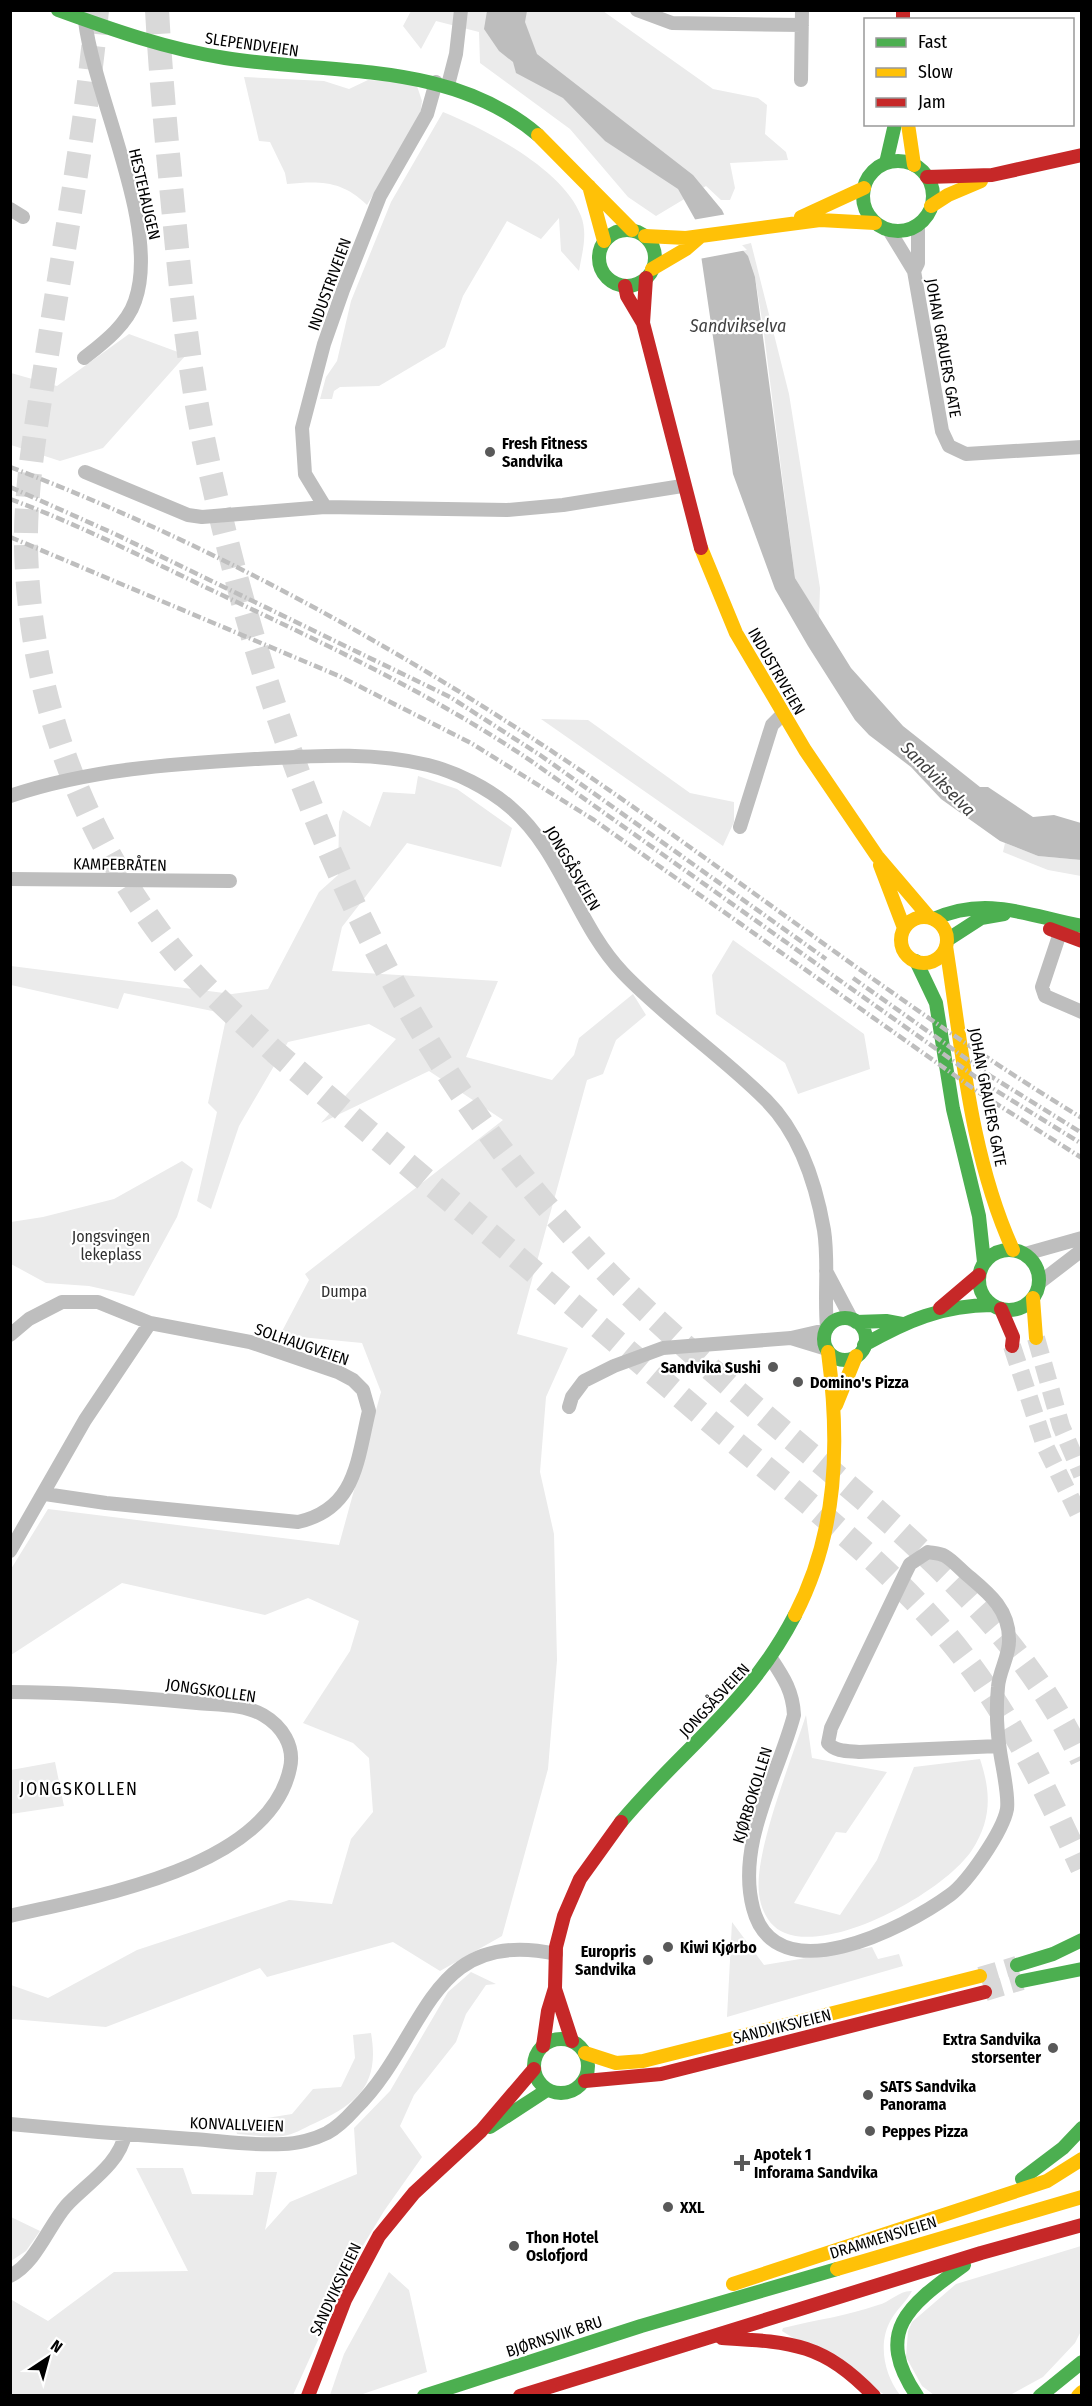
<svg xmlns="http://www.w3.org/2000/svg" width="1092" height="2406" font-family="'Fira Sans Condensed',sans-serif">
<rect width="100%" height="100%" fill="#fff"/>
<path fill="#ebebeb" d="M411,11H603L713,89L758,98L767,105L765,134L786,152L788,160L730,163L735,188L730,200H721L706,186L656,216L628,197L570,129L480,63L479,32L436,21L421,49L403,26Z
M244,77L324,81L349,89L368,80L416,83L422,101L420,116L367,205C342,180 319,181 287,184L285,173L270,142L259,141Z
M443,112C487,130 564,170 581,216C588,234 582,253 579,271L561,251L559,218L541,239L507,221L463,296L445,347L379,386L340,387L334,391L332,399H320L326,377L337,361L351,301L391,202Z
M751,243L789,394L820,588L819,618L795,578L763,326L755,277L739,246Z
M129,334L186,355L103,448L60,461L11,445V373L57,386Z
M541,719L588,720L690,793L734,802V822L723,846Z
M418,776L457,789L512,828L501,867L407,843L342,927L332,971L498,981L466,1057L552,1080L574,1055L579,1038L633,994L646,1015L616,1040L603,1074L587,1080L517,1334L568,1348L546,1397L540,1472L554,1534L557,1660L548,1769L502,1936L440,1971L393,1942L267,1977L260,1968L106,2027L11,2019V1985L48,1998L137,1950L289,1900L332,1904L351,1839L373,1812L369,1758L353,1743L303,1723L350,1651L359,1621L308,1598L265,1615L122,1583L11,1655V1569L48,1509L339,1545L381,1392L362,1343L280,1335L309,1280L305,1274L503,1120L429,1071L321,1123L396,1039L369,1024L288,1042L239,1126L211,1209L197,1201L217,1112L208,1103L227,1014L124,993L118,1009L11,985V966L232,994L268,989L319,892L338,875L339,822L343,810L370,827L383,792L415,794Z
M1005,843L1038,856L1081,860V876L1048,870L1003,852Z
M733,940L864,1034L870,1069L798,1094L785,1063L716,1014L712,975Z
M182,1161L193,1169L177,1217L134,1296L89,1286L46,1283L11,1264V1222L43,1217L114,1199Z
M806,1715L812,1758L887,1772L846,1833L836,1832L794,1903L840,1915L877,1860L914,1767L980,1759C991,1792 992,1819 972,1850C945,1891 834,1953 785,1933C769,1927 761,1910 759,1894C754,1851 792,1759 806,1715Z
M55,1762L64,1806L11,1814V1770Z
M732,1922L764,1965L872,1947L878,1959L899,1954L903,1966L727,2017Z
M471,1972L496,1984L486,1985L466,2014L456,2042L414,2095L400,2126L422,2157L384,2211L356,2257L293,2395L11,2396L12,2300L48,2321L114,2272L188,2271L136,2168H183L192,2194L253,2195L256,2172H277L265,2230L290,2202L357,2174L354,2128L390,2091L448,1992Z
M371,2033C380,2084 358,2104 313,2124C304,2128 293,2135 283,2136C268,2138 252,2135 237,2134L234,2123L292,2114L313,2089L341,2087L355,2058L353,2035Z
M11,2217L40,2231L26,2251L11,2261Z
M1081,2246V2331L1075,2343L1043,2377L1010,2395H934L922,2386L906,2357L908,2331L912,2322L956,2284Z
M389,2272L409,2290L427,2372L360,2395H330L344,2354Z
M912,2291C907,2301 898,2308 892,2318C877,2342 884,2374 900,2395H885L782,2331L783,2328C815,2320 847,2316 878,2305C890,2302 900,2290 912,2291Z"/>
<path fill="#bdbdbd" d="M487,11H527L525,22L537,54L693,175L722,210L739,246L748,256L755,277L795,578L851,668L903,726L980,787H988L1033,817L1054,815L1081,823V860L1038,856L1000,841L941,799L911,767L869,735L855,720L808,646L775,589L733,474L696,221L678,189L605,141L563,98L516,73L513,62L499,51L484,29Z"/>
<path fill="#fff" d="M727,214L741,244L747,250L699,259L692,220Z"/>
<g fill="none" stroke-linecap="round" stroke-linejoin="round">
<path stroke="#d9d9d9" stroke-width="18" stroke-dasharray="18 9" stroke-linecap="butt" d="M1036,1338L1061,1426L1082,1475
M1012,1346L1045,1446L1082,1521
M980,1976L1017,1965
M985,1992L1022,1981"/>
<path stroke="#d9d9d9" stroke-width="24" stroke-dasharray="24 12" stroke-linecap="butt" d="M97,10C86,130 63,249 45,368C36,427 25,488 26,547C29,692 80,830 168,944C199,984 238,1018 275,1052C417,1173 560,1293 701,1414C782,1483 870,1548 940,1628C1002,1699 1043,1783 1082,1868
M157,10C161,83 168,155 175,227C182,302 190,378 206,452C276,775 395,1071 639,1304C699,1360 762,1414 826,1467C926,1552 1026,1638 1082,1760"/>
<path stroke="#bebebe" stroke-width="14" d="M637,10L672,23L802,25
M801,80L802,10
M448,85L456,54L461,10
M10,209L23,217
M889,230L914,271L942,431L949,446L966,454L1082,447
M914,271L918,263V225
M84,358C103,343 127,325 135,301C161,228 95,100 85,21
M85,472L188,515L202,517L325,507L507,510L563,505L682,486
M325,507L305,474L302,428L324,344L343,290L380,196L427,114L436,82
M10,796C90,769 172,764 255,759C312,756 371,751 428,765C456,772 488,788 510,807C562,851 576,924 623,973C667,1019 721,1055 766,1100C799,1133 816,1184 824,1230C829,1262 824,1295 827,1328
M740,827L772,725L782,715
M10,879L230,881
M1060,933L1042,987L1045,996L1082,1012
M1025,1254L1082,1238
M826,1271L852,1320
M1039,1283L1082,1250
M10,1335L29,1319L62,1302H98L150,1323L250,1342L338,1372L353,1380L363,1390L369,1411C357,1461 356,1509 298,1522L106,1503L45,1494
M791,1338L827,1349
M569,1407L572,1397L584,1381L614,1366L663,1348L791,1338L826,1330
M10,1551L85,1420L150,1323
M772,1660C784,1678 793,1692 794,1715C778,1776 736,1843 753,1908C775,1995 905,1928 950,1895C968,1882 1003,1831 1007,1809C1009,1794 1002,1766 1000,1751C997,1731 996,1707 998,1687C999,1671 1010,1655 1009,1639C1009,1608 987,1592 966,1574C959,1568 952,1560 945,1556C940,1553 933,1553 928,1552L910,1564L906,1572L831,1728L828,1743C835,1752 849,1751 859,1752L999,1746
M10,1692C73,1692 135,1697 197,1703C218,1705 244,1704 263,1715C282,1726 295,1746 290,1768C269,1869 94,1896 10,1916
M10,2124C71,2130 132,2135 192,2139C222,2141 254,2146 283,2144C297,2144 315,2139 327,2133C338,2127 347,2118 355,2109C427,2039 427,1926 556,1954
M10,2276C36,2263 48,2227 66,2206C85,2185 120,2164 125,2134"/>
<path stroke="#4caf50" stroke-width="14" d="M58,10C113,30 167,49 225,58C332,75 450,60 538,135
M863 196a35 35 0 1 1 70 0a35 35 0 1 1-70 0Z
M886,163L895,124
M599 258a28 28 0 1 1 56 0a28 28 0 1 1-56 0Z
M934,919C987,895 1029,916 1082,926
M947,940L981,918L1004,914
M916,961L936,1003L953,1109L979,1216L984,1262
M979 1280a30 30 0 1 1 60 0a30 30 0 1 1-60 0Z
M824 1339a21 21 0 1 1 42 0a21 21 0 1 1-42 0Z
M856,1322L886,1321L902,1324
M864,1345C906,1321 943,1305 992,1305
M621,1822C682,1749 749,1704 795,1615
M1017,1965L1053,1954L1082,1940
M1022,1981L1082,1969
M534 2066a27 27 0 1 1 54 0a27 27 0 1 1-54 0Z
M490,2127L547,2090
M1022,2179L1063,2148L1082,2128
M424,2396L641,2326L837,2269
M917,2396C872,2330 911,2304 964,2265
M1040,2396L1082,2362"/>
<path stroke="#ffc107" stroke-width="14" d="M908,124L914,165
M538,135L632,230
M589,186L604,241
M931,206L948,195L981,181
M801,217L864,188
M645,236L686,238L820,220L875,223
M652,269L686,249L701,236
M701,548L736,633L805,750L877,856L929,917
M880,865L904,928
M901 940a23 23 0 1 1 46 0a23 23 0 1 1-46 0Z
M946,946C962,1047 970,1156 1013,1250
M1033,1298L1036,1338
M836,1405L856,1356
M795,1615C838,1532 840,1443 828,1352
M585,2053L616,2063L643,2061L980,1976
M837,2269L1082,2197
M733,2284L1047,2181L1082,2159
M1078,2396L1082,2392"/>
<path stroke="#c62828" stroke-width="14" d="M903,10V20
M927,177L992,175L1082,155
M625,286L627,296L643,323L701,548
M643,323L646,278
M1050,929L1082,941
M940,1308L979,1275
M1001,1309L1013,1337L1012,1346
M555,1989L572,2041
M543,2046L548,2011L555,1988L556,1947L564,1916L580,1879L621,1822
M585,2081L661,2074L985,1992
M722,2338C792,2342 823,2343 874,2396
M308,2396L345,2300L379,2236L414,2193L481,2131L534,2069
M520,2396L981,2253L1082,2225"/>
<path stroke="#bebebe" stroke-width="4.5" stroke-dasharray="9 3 1.5 3" stroke-linecap="butt" d="M10,467C207,542 393,644 568,762C740,878 904,1010 1082,1118
M10,487L115,534L450,697L540,755L826,959
M10,499C83,526 152,562 222,595C329,646 436,696 534,763L987,1085L1082,1144
M10,537L339,676L471,743L594,820L981,1094L1082,1158
M853,978L992,1077L1082,1133"/>
</g>
<g fill="#595959" stroke="#fff" stroke-width="2">
<circle cx="490" cy="452" r="6"/>
<circle cx="773" cy="1367" r="6"/>
<circle cx="798" cy="1382" r="6"/>
<circle cx="668" cy="1947" r="6"/>
<circle cx="648" cy="1960" r="6"/>
<circle cx="1053" cy="2048" r="6"/>
<circle cx="868" cy="2095" r="6"/>
<circle cx="870" cy="2131" r="6"/>
<path d="M739 2154h6v6h6v6h-6v6h-6v-6h-6v-6h6z"/>
<circle cx="668" cy="2207" r="6"/>
<circle cx="514" cy="2246" r="6"/>
</g>
<g text-anchor="middle" stroke-width="4.5" stroke-linejoin="round" paint-order="stroke">
<g font-size="16" fill="#000" stroke="#fff">
<text transform="translate(252 44) rotate(8)" y="6">SLEPENDVEIEN</text>
<text transform="translate(145 194) rotate(77)" y="6">HESTEHAUGEN</text>
<text transform="translate(329 284) rotate(-70)" y="6">INDUSTRIVEIEN</text>
<text transform="translate(944 348) rotate(80)" y="6">JOHAN GRAUERS GATE</text>
<text transform="translate(777 671) rotate(60)" y="6">INDUSTRIVEIEN</text>
<text transform="translate(120 864) rotate(1)" y="6">KAMPEBRÅTEN</text>
<text transform="translate(573 868) rotate(60)" y="6">JONGSÅSVEIEN</text>
<text transform="translate(988 1097) rotate(79)" y="6">JOHAN GRAUERS GATE</text>
<text transform="translate(302 1344) rotate(19)" y="6">SOLHAUGVEIEN</text>
<text transform="translate(211 1690) rotate(8)" y="6">JONGSKOLLEN</text>
<text transform="translate(714 1700) rotate(-47)" y="6">JONGSÅSVEIEN</text>
<text transform="translate(752 1795) rotate(-73)" y="6">KJØRBOKOLLEN</text>
<text transform="translate(782 2026) rotate(-14)" y="6">SANDVIKSVEIEN</text>
<text transform="translate(237 2124) rotate(2)" y="6">KONVALLVEIEN</text>
<text transform="translate(883 2237) rotate(-17)" y="6">DRAMMENSVEIEN</text>
<text transform="translate(335 2289) rotate(-65)" y="6">SANDVIKSVEIEN</text>
<text transform="translate(554 2336) rotate(-18)" y="6">BJØRNSVIK BRU</text>
</g>
<g font-size="16" font-weight="bold" fill="#000" stroke="#fff" text-anchor="start">
<text x="502" y="449">Fresh Fitness<tspan x="502" dy="18">Sandvika</tspan></text>
<text x="761" y="1373" text-anchor="end">Sandvika Sushi</text>
<text x="810" y="1388">Domino's Pizza</text>
<text x="680" y="1953">Kiwi Kjørbo</text>
<text x="636" y="1957" text-anchor="end">Europris<tspan x="636" dy="18">Sandvika</tspan></text>
<text x="1041" y="2045" text-anchor="end">Extra Sandvika<tspan x="1041" dy="18">storsenter</tspan></text>
<text x="880" y="2092">SATS Sandvika<tspan x="880" dy="18">Panorama</tspan></text>
<text x="882" y="2137">Peppes Pizza</text>
<text x="754" y="2160">Apotek 1<tspan x="754" dy="18">Inforama Sandvika</tspan></text>
<text x="680" y="2213">XXL</text>
<text x="526" y="2243">Thon Hotel<tspan x="526" dy="18">Oslofjord</tspan></text>
</g>
<g font-size="16" fill="#313131" stroke="#fff">
<text x="111" y="1242">Jongsvingen<tspan x="111" dy="18">lekeplass</tspan></text>
<text x="344" y="1297">Dumpa</text>
</g>
<g font-size="18" font-style="italic" fill="#424242" stroke="#fff">
<text x="738" y="332">Sandvikselva</text>
<text transform="translate(938 779) rotate(45)" y="6">Sandvikselva</text>
</g>
<g font-size="18" letter-spacing="1.5" fill="#000" stroke="#fff">
<text x="79" y="1795">JONGSKOLLEN</text>
</g>
</g>
<rect width="1092" height="2406" fill="none" stroke="#000000" stroke-width="24"/>
<rect x="864" y="18" width="210" height="108" fill="#ffffff" stroke="#999999" stroke-width="1.5"/>
<rect x="876" y="38" width="30" height="9" fill="#4caf50" stroke="#999999" stroke-width="1.5"/>
<text x="918" y="48" font-size="18" fill="#000000">Fast</text>
<rect x="876" y="68" width="30" height="9" fill="#ffc107" stroke="#999999" stroke-width="1.5"/>
<text x="918" y="78" font-size="18" fill="#000000">Slow</text>
<rect x="876" y="98" width="30" height="9" fill="#c62828" stroke="#999999" stroke-width="1.5"/>
<text x="918" y="108" font-size="18" fill="#000000">Jam</text>
<g transform="translate(48 2358) rotate(36)" stroke="#ffffff" stroke-width="4.5" paint-order="stroke">
<path d="M0-4.5L10 22L0 15L-10 22Z" fill="#000000"/>
<text y="-9" font-size="16" font-weight="bold" text-anchor="middle" fill="#000000">N</text>
</g>
</svg>
